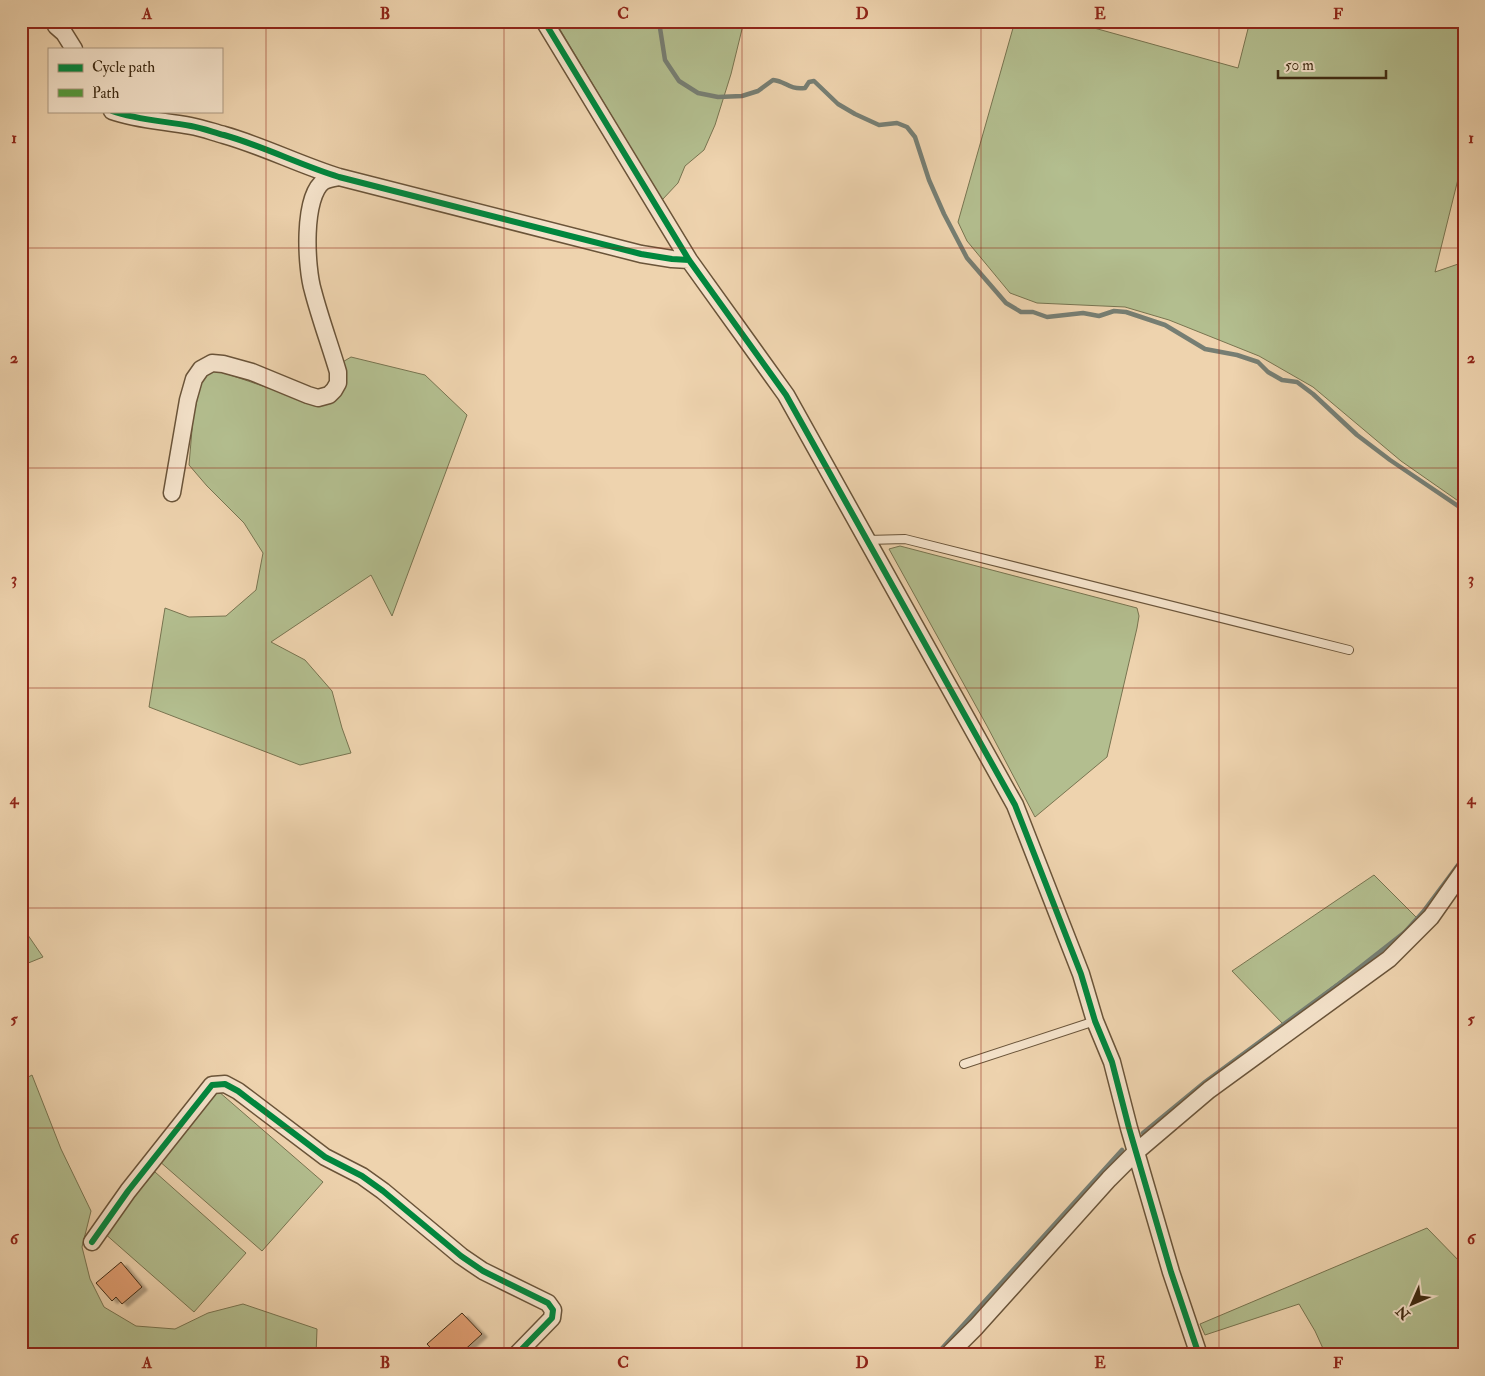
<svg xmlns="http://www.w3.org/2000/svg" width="1485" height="1376" font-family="'IM FELL Double Pica',serif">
<defs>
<filter id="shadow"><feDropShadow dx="5.5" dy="3" stdDeviation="1" flood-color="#0004"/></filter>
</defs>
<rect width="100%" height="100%" fill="#eed3ae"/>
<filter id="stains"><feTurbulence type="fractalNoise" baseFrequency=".004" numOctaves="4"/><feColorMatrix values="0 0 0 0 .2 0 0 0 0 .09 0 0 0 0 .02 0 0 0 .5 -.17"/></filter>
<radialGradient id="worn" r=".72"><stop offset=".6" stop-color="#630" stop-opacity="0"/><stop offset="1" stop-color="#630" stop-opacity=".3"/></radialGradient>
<path fill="#b3be8f" stroke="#787450" d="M555,21H744L731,74L715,125L704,150L685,166L678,183L662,200Z
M1015,21H1069L1238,68L1250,21H1346L1361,26L1363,21H1464V155L1435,272L1464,262V505L1401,461L1313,387L1259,356L1169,320L1125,307L1037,303L1010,293L967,241L958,222Z
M351,357L425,375L467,415L392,616L371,575L271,642L305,660L332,691L342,728L351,753L300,765L149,707L165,608L189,617L226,616L256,590L263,553L244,523L207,486L189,465L193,418L201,382L213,369L315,404L341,363Z
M900,546L1137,608L1139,616L1137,628L1107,757L1035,817L987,726L889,549Z
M1374,875L1417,918L1394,940L1283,1024L1232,971Z
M21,925L43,957L21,966Z
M32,1075L61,1149L91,1211L82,1247L90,1279L104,1307L136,1326L175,1329L208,1313L243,1304L317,1329L316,1355H21V1081Z
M218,1091L323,1182L262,1251L158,1160Z
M155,1172L246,1253L194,1312L103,1232Z
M1427,1228L1464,1266V1355H1326L1315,1331L1299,1304L1205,1335L1200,1324Z"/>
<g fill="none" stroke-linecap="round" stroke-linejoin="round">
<path stroke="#767e73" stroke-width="4.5" d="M660,21V28L665,60L679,81L698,93L718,97L742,96L758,91L773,80C786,81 788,90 805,88L809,82L814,81L838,104L855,114L879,125L897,123L907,127L915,137L929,180L944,214L967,258L1006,303L1021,312H1033L1047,317L1083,313L1099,316L1114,311L1126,312L1165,325L1205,349L1237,355L1258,362L1268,372L1282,380L1297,382L1313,394L1357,435L1390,460L1464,510
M1143,1133L1205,1082L1340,983L1405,932L1423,912L1464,857
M936,1355L1122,1150"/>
</g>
<path fill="#e09d71" stroke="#3e2a12" filter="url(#shadow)" d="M121,1262L142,1287L122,1304L116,1297L112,1301L96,1283Z
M462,1313L482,1334L459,1355H437L427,1344Z"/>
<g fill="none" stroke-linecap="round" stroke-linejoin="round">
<defs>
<path id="lane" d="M867,540L905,539L1349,650
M964,1064L1095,1021"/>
<path id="street" d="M544,21L689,260L786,395L1015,805L1081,974L1095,1021L1112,1062L1129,1128L1171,1272L1199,1355
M56,26L64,33L74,49
M112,111C137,120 165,121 191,126C202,128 213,132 224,135C263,146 300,165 339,177L641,254L672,259L689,260
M172,493L188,400L194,379L201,369L212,363L223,364L252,372L308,395L318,398L329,395L334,390L338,383V372C330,345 320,318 313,291C306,268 302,196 324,181C328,179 334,178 339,177
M92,1242L128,1191L212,1085L225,1084L238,1091L325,1157L362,1176L383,1191L461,1256L483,1271L548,1303L553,1310L552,1318L516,1355
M948,1355L976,1327L1109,1179L1136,1152L1209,1090L1389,959L1431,917L1464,870"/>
</defs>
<use href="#lane" stroke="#6a5439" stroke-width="10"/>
<use href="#street" stroke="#6a5439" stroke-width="19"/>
<use href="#lane" stroke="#f4e2ca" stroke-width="8"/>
<use href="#street" stroke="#f4e2ca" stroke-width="16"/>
<path stroke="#539c3c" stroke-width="5" stroke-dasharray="10 5" stroke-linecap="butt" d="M48,21L56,26"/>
<defs>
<path id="cycleway" d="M544,21L689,260L786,395L1015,805L1081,974L1095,1021L1112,1062L1129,1128L1171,1272L1199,1355
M112,111C137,120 165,121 191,126C202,128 213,132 224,135C263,146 300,165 339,177L641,254L672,259L689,260
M92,1242L128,1191L212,1085L225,1084L238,1091L325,1157L362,1176L383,1191L461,1256L483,1271L548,1303L553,1310L552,1318L516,1355"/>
</defs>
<use href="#cycleway" stroke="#f4e2ca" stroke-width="9"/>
<use href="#cycleway" stroke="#00873e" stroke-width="6"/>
</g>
<path fill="none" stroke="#8f2418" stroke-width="1" stroke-opacity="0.55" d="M266,21V1355M504,21V1355M742,21V1355M981,21V1355M1219,21V1355M21,248H1464M21,468H1464M21,688H1464M21,908H1464M21,1128H1464"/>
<rect width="1485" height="1376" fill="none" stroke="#eed3ae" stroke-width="55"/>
<rect x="48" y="48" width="175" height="65" fill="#f4e2ca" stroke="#ab9880"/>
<rect x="58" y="64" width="25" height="8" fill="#00873e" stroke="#ab9880"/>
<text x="92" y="72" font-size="15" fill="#3e2a12">Cycle path</text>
<rect x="58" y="89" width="25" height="8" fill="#539c3c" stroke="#ab9880"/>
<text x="92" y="98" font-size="15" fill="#3e2a12">Path</text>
<g transform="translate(1412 1304) rotate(225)" stroke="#f4e2ca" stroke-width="4" paint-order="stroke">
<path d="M0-4L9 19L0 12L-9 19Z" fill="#3e2a12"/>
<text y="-8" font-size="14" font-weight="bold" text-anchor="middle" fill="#3e2a12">N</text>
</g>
<path d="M1278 70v8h108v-8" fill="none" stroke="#3e2a12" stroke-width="2.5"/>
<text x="1285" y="70" font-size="15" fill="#3e2a12" stroke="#f4e2ca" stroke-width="4" paint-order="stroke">50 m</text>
<rect x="28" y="28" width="1430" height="1320" fill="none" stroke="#8f2418" stroke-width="2"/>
<g font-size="16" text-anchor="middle" font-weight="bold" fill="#8f2418">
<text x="147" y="19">A</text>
<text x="385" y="19">B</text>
<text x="623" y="19">C</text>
<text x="862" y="19">D</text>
<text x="1100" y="19">E</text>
<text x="1338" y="19">F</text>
<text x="14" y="143">1</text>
<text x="1471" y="143">1</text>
<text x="14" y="363">2</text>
<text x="1471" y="363">2</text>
<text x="14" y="584">3</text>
<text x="1471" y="584">3</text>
<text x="14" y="804">4</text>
<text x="1471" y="804">4</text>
<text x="14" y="1024">5</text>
<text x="1471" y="1024">5</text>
<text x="14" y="1244">6</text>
<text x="1471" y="1244">6</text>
<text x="147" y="1368">A</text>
<text x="385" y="1368">B</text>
<text x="623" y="1368">C</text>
<text x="862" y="1368">D</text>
<text x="1100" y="1368">E</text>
<text x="1338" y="1368">F</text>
</g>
<rect width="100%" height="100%" filter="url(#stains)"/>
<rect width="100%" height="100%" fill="url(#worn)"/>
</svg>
